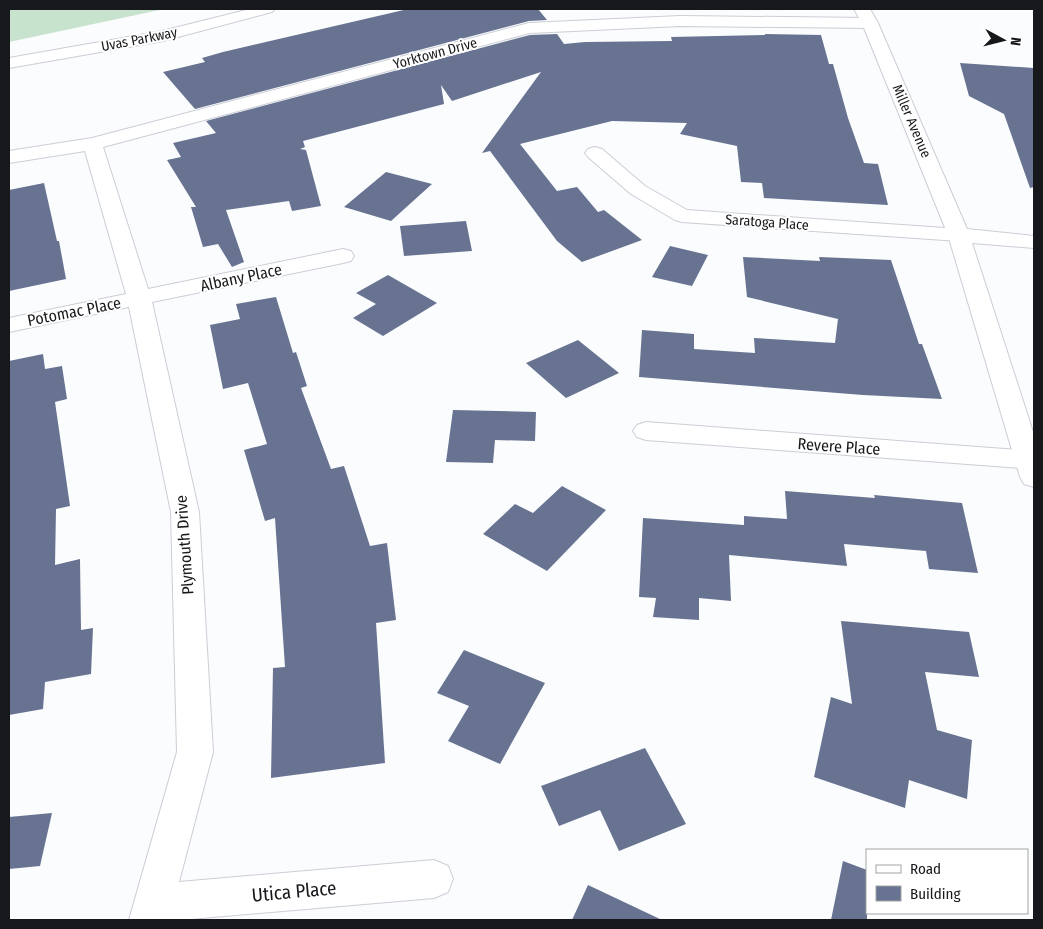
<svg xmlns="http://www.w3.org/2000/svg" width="1043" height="929" font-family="'Fira Sans Condensed',sans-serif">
<rect width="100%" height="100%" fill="#fafcfe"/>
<path fill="#c7e2cd" d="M9,9H164L9,42Z"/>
<path fill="#677391" d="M408,9H538L547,20L529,21L195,109L163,72L205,62L202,58L223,52Z
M557,34L564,44L585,42L672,41L671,37L765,35V34L821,35L829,64H833L848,118L864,163L878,164L888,205L764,198L762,183L741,182L737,146L680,134L687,123L612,121L520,144L557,191L577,187L598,212L604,210L642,240L582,262L557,241L490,151L482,153L541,72L452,101L441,85L444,104L303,141L305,147L300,149L306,150L321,206L292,211L289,201L226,210L244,262L232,267L218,244L203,247L191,207H196L167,160L181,157L173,143L216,133L206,121L530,35Z
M960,63L1034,68V187L1030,188L1004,114L969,96Z
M386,172L432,184L391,221L344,207Z
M44,183L57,241H59L66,279L9,291V190Z
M466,221L472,251L404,256L400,226Z
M670,246L708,255L692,286L652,277Z
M743,257L820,261L819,257L891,260L919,344H922L942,399L863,395L639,377L642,330L694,334V349L755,353L754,338L835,343L838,319L747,297Z
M388,275L437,303L383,336L353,318L376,304L356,293Z
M276,297L293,353L296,352L307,386L301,388L331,469L344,466L370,546L387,543L396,620L376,623L385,763L271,778L273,668L285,667L275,518L265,521L244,450L267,444L248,383L223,389L210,325L240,319L236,304Z
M578,340L619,373L566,398L526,363Z
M43,354L45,369L62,366L67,399L55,402L70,506L56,509L55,565L80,559L81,630L93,628L91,674L45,682L43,709L9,715V361Z
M453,410L536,412L535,441L495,440L493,463L446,462Z
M562,486L606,510L547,571L483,534L515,504L533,513Z
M785,491L875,498L874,495L962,503L978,573L929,569L926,551L844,544L847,566L729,555L731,601L699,598V620L653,617L656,598L639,597L643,518L744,525V516L787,519Z
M841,621L969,632L979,677L925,672L937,730L972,740L967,799L909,780L905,808L814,777L831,697L852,704Z
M464,650L545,683L500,764L448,741L469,706L437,693Z
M645,748L686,824L619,851L600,810L559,826L541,786Z
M52,813L40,866L9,869V817Z
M843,861L867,870V920H831Z
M588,885L662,920H572Z"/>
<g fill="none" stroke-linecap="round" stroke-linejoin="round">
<defs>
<path id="minor" d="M680,16L870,18L878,23L870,28L680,26L530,33L103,147L148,289L343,249L351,251L354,256L351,261L343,263L152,302L199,512L213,752L179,882L434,860L448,866L453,879L448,892L434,898L179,920H129L177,752L171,512L129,307L9,332V318L126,294L85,151L9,163V151L92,138L529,23Z
M595,147L602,149L645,186L687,210L959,229L967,230L970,235L967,240L959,241L682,222L675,220L631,194L588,157L585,153L588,149Z
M646,422L1031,451H1034V469L646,440L637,437L633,431L637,425Z"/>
<path id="tertiary" d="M250,9H275L272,12L163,41L9,68V58L162,31Z
M854,9H870L878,23L967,229L1034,236V248L972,243L1034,435V487L1024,484L1020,477L948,235L862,23Z"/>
</defs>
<use href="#minor" stroke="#cbced5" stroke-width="2"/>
<use href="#tertiary" stroke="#cbced5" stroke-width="2"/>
<use href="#minor" fill="#fff" fill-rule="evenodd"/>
<use href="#tertiary" fill="#fff" fill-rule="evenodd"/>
</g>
<g text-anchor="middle" stroke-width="4" stroke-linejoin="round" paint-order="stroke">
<g font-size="14" fill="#17181b" stroke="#fff">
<text transform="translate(139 39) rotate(-11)" y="5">Uvas Parkway</text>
<text transform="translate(435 53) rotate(-15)" y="5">Yorktown Drive</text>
<text transform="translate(912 121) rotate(67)" y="5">Miller Avenue</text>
<text transform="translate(767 222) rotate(4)" y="5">Saratoga Place</text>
</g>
<g font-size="16" fill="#17181b" stroke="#fff">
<text transform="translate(241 277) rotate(-12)" y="6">Albany Place</text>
<text transform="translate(74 311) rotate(-11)" y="6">Potomac Place</text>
<text transform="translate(839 446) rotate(4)" y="6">Revere Place</text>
<text transform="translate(184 545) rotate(-94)" y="6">Plymouth Drive</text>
</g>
<g font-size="19" fill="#17181b" stroke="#fff">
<text transform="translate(294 891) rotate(-5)" y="7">Utica Place</text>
</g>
</g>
<rect width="1043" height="929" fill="none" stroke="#17181b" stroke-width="20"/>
<rect x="866" y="849" width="162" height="65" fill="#ffffff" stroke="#a2a3a4"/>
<rect x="876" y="865" width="25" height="8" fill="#ffffff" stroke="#a2a3a4"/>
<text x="910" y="874" font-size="15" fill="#17181b">Road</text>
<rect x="876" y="886" width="25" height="15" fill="#677391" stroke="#a2a3a4"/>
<text x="910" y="899" font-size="15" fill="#17181b">Building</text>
<g transform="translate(1003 40) rotate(97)" stroke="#ffffff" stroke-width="4" paint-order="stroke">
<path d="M0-4L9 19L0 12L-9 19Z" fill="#17181b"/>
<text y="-8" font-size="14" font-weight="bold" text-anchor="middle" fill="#17181b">N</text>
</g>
</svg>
